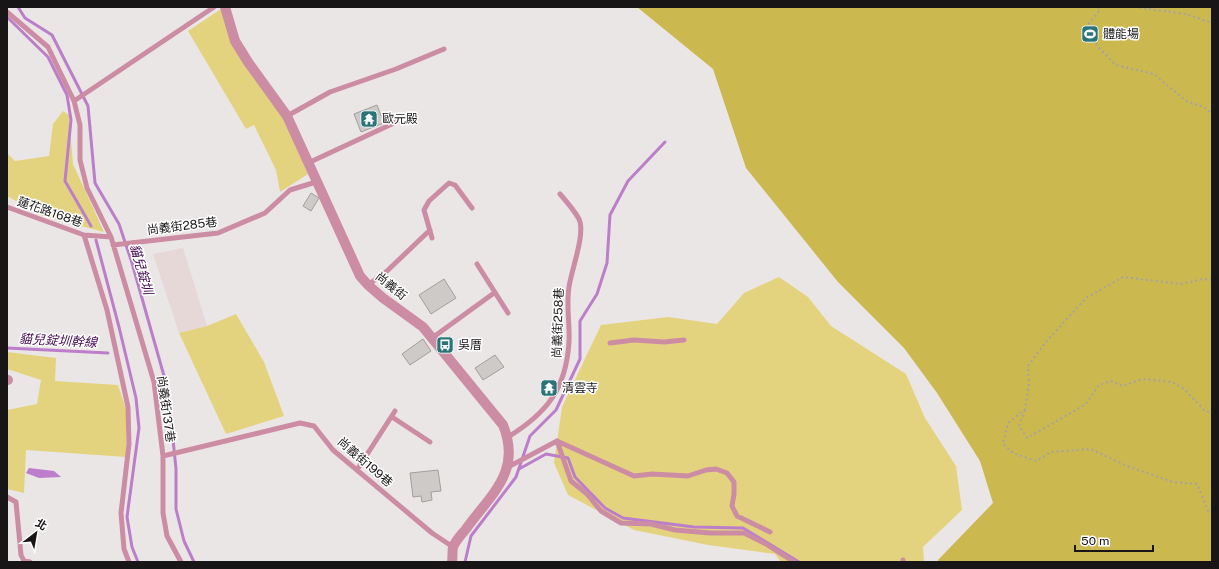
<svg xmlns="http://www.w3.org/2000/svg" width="1219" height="569" font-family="'Public Sans','Noto Sans TC',sans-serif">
<rect width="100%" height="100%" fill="#ebe6e6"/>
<path fill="#e6d8d6" d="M183,248L207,326L179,333L153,254Z"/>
<path fill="#e4d37e" d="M221,9L285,120L308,174L280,192L276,170L254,125L246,129L188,31Z
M63,111L69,115L73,164L104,232L43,216L7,196V153L15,161L49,156L53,124Z
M779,277L808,297L831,326L906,374L925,418L956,466L962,510L923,547L924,562H781L775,554L708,545L634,530L568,495L554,463L562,407L601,325L668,317L717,324L744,293Z
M236,314L264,362L284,416L226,434L179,333L207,326Z
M7,352L56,358L55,381L118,385L127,412L126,457L26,450L24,493L7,489V410L37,404L41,380L7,369Z"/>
<path fill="#cbb84f" d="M637,7H1212V562H939L938,560L993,503L980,461L937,393L904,348L838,282L746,168L713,69Z"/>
<path fill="#bc7eca" d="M29,468L54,471L61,477L39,478L26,473Z"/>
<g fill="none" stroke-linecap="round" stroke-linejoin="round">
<path stroke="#bc7eca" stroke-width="3" d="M18,7L25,18L52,35L88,106L95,183L119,224L132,263L168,390L176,469V509L184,541L194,562
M7,17L48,57L67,95L71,120L65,181L91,226
M96,240L119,327L136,398L139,428L127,517L132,547L138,562
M7,348L108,353
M519,469L546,454L568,458L575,477L605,508L623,518L694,527L743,528L799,562
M465,562L471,536L516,477L530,436L556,410L580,359V321L597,294L607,263L610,215L628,181L665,142"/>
</g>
<path fill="#cdcac7" stroke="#a29e9c" d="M377,105L384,123L361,132L354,114Z
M311,193L319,198L311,211L303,206Z
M444,279L456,298L431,314L419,295Z
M423,339L431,351L410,365L402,354Z
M495,355L504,367L483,380L475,368Z
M438,470L441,491L431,492L432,500L422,502L421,496L413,497L410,473Z"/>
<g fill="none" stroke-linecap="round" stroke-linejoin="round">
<path stroke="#a7a3a3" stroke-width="2" stroke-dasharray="2 3" stroke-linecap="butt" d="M1098,7L1100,10L1086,27L1098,47L1116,65L1154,74L1186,101L1204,107L1212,114
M1134,7L1186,14L1212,23
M1212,208V221
M1212,280L1203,279L1181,284L1123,277L1086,298L1046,342L1028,366L1029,386L1025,409L1008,423L1003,444L1013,453L1036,461L1051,452L1091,449L1127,466L1173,482L1197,484L1208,511L1212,514
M1025,410L1019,426L1027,438L1086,404L1099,385L1111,381L1122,386L1143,379L1172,382L1184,389L1205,411L1212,413"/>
<path stroke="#cc8ca4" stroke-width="5" d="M7,12L48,47L74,101L80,125V160L87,188L111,237L154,382L163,456V513L167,536L181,562
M74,101L214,7
M287,116L330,92L396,69L444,49
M308,163L407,117
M7,207L84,235L111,237
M84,235L107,310L128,407L129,444L121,513L124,549L129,562
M432,238L424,210L429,201L449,183L455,185L472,208
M113,245L218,233L265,213L290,190L316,182
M477,264L508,313
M368,285L387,271L430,230
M432,338L494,293
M610,343L634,340L664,342L684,340
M392,417L430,442
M508,437C547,413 566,389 569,342C570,324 566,305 569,287C571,271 586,233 579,219C574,210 567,202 560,194
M557,441L571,481L587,494L601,511L621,523L651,524L675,530L710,533H744L766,544L794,562
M557,441L634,476L652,474L688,476L706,470L716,469L727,473L734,482V494L732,506L737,516L770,532
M163,456L300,423L314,426L333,450L432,533L453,547
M508,467L557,441
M357,470L395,411
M7,497L16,502L21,555L24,561L30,562
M903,562V560"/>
<path stroke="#cc8ca4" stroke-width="10" d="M225,7L235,41L248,62L287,116L360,276L368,285L383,298L423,327L503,425C522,472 491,494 466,529C462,534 456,540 453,547C452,551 453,557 452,562
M7,380H8"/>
</g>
<defs>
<symbol id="stadium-square" viewBox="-11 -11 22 22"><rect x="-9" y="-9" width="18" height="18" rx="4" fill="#297379" stroke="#fff"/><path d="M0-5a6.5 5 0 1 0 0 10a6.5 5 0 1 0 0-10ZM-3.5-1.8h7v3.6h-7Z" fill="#fff"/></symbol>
<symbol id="temple-square" viewBox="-11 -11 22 22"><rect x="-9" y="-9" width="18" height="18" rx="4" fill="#297379" stroke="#fff"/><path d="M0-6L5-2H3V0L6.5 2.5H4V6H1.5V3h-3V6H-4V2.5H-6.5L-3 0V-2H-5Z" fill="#fff"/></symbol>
<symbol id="bus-square" viewBox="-11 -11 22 22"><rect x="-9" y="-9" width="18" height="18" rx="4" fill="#297379" stroke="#fff"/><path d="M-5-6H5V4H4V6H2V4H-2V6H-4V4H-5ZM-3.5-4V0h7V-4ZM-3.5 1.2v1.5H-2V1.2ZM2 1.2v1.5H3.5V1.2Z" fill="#fff"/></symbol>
</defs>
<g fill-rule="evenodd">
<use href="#stadium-square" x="1080" y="24" width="20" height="20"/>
<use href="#temple-square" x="359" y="109" width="20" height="20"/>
<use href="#bus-square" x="435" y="335" width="20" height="20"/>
<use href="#temple-square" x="539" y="378" width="20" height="20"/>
</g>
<g text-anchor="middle" stroke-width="3" stroke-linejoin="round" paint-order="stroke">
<g font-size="12" fill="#171515" stroke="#fff" text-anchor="start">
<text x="1103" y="38">體能場</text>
<text x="382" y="123">歐元殿</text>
<text x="458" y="349">吳厝</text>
<text x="562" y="392">清雲寺</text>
</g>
<g font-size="12" fill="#171515" stroke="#fff">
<text transform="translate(50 212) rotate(19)" y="4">蓮花路168巷</text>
<text transform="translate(182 226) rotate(-7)" y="4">尚義街285巷</text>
<text transform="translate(391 286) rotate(39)" y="4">尚義街</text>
<text transform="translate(558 323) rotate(-88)" y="4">尚義街258巷</text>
<text transform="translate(166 409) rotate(82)" y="4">尚義街137巷</text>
<text transform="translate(365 462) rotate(41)" y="4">尚義街199巷</text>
</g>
<g font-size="13" font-style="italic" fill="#450a51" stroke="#fff">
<text transform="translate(142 269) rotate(74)" y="5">貓兒錠圳</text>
<text transform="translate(58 340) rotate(3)" y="5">貓兒錠圳幹線</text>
</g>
</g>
<rect width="1219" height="569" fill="none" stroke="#171515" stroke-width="16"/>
<g transform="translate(36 533) rotate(31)" stroke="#ffffff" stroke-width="3" paint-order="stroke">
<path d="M0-3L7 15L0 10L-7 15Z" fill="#171515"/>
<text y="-6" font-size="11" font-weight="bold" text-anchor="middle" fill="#171515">北</text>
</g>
<path d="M1075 545v6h78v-6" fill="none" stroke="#171515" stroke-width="2"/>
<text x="1081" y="545" font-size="12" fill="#171515" stroke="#ffffff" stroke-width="3" paint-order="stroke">50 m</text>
</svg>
